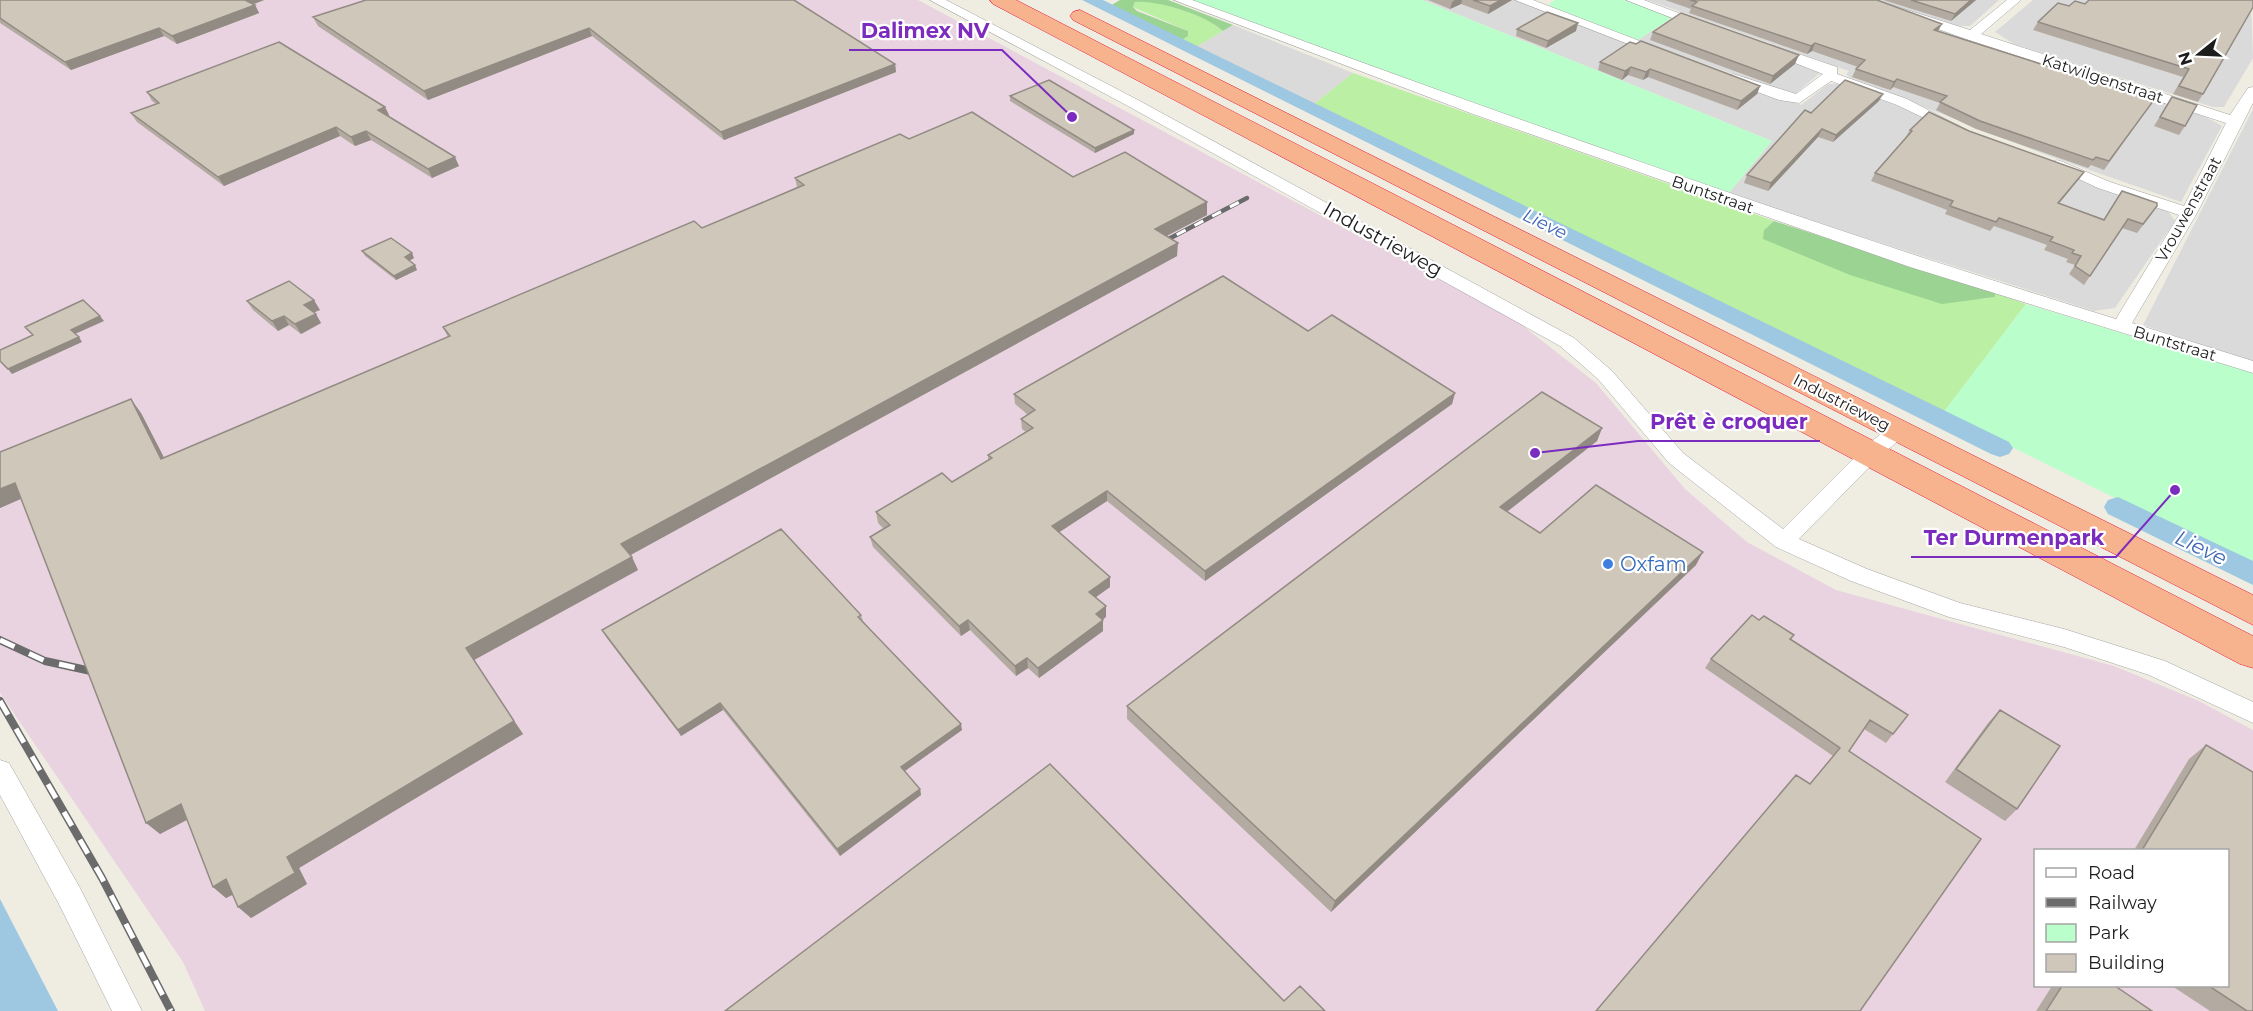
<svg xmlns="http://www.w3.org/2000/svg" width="2253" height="1011" font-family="Montserrat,sans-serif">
<rect width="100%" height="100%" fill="#efede2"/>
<path fill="#dbdada" d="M1422,0H1516L1801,105L1828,84H1841L2075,175L2088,183L2168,211L2175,221L2115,308L2094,311L1728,194L1772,141Z
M1647,0H1852L2206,117L2222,126L2181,202L2041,153L1850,78L1846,74L1849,71Z
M1876,0H1999L1970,26H1956Z
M2033,0H2251L2253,58L2224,107H2213L2014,44L1995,32Z
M1673,17L1815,67L1820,73L1796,93L1789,94L1638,40Z
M1233,25L1353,73L1314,104L1196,47Z
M2253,109V362L2143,325Z"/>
<path fill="#e9d3e1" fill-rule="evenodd" d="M0,0H918L1514,319L1596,383L1685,489L1747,542L1836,590L2114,666L2199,701L2253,730V1011H205L183,962L0,693ZM2036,850H2228V986H2036Z"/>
<path fill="#bbefa3" d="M1142,0C1167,1 1205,14 1223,31L1196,47L1182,40L1188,36V31L1133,7L1135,2Z
M1353,73L1774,221L1764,230L1983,299L1994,297L1995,293L2026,304L1943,413L1314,104Z"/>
<path fill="#9bd393" d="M1120,0H1168L1233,25L1223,31C1206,15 1158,0 1135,2L1133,7L1137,11L1188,31V36L1182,40L1110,6Z
M1774,221L1995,293V297L1942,304L1850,275L1763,239L1764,230Z"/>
<path fill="#bafecb" d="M1190,0H1422L1772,141L1728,194L1545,131Z
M1555,0H1624L1673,17L1638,40L1553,9L1549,4Z
M2026,304L2253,373V566L1943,413Z"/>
<path fill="#9ec7e1" d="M0,899L58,1011H0Z"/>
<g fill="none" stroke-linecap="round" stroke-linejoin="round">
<path fill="#9ec7e1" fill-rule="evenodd" d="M1082,0H1103L2009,442L2013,448L2009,454L2000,457L1991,454Z
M2118,497L2253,561V585L2108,514L2104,507L2108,500Z"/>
<defs>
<path id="minor" d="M930,0H946L1138,100L1574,338L1612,371L1683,453L1783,529L1863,449L1891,425H1905L1908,430L1905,435L1877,459L1799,539L1867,569L1960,603L2064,629L2165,661L2253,702V723L2149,675L2064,647L1949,617L1851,581L1776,547L1669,463L1598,379L1560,346L1128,106Z
M1174,0H1192C1498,113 1804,223 2116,319L2179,215L2098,188L2049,165L2057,160L2063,162L2110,182L2184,206L2226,123L1966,39L1857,0H1876L1970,30L2007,0H2021L1981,34L2230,115L2248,88L2253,87V103L2197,213L2132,323L2253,361V373L1910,267L1473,114Z
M1515,0H1533L1671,53L1669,56H1659Z
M1626,0H1644L1710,25L1708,28H1698Z
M1772,45L1837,67V74L1907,99L1959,126L1957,129H1947L1897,105L1831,81L1799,103L1779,100L1728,81L1726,78L1733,74L1796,94L1823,74L1767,52L1765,49Z
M0,760L9,763L80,888L142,1011H112L60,906L0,795Z"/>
<path id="trunk" d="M990,0H1016L2253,636V668L2240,664L993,4Z
M1080,10L2253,595V625L1073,20L1070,16L1073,12Z"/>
</defs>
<use href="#minor" stroke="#a4a4a4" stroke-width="1"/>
<use href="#trunk" stroke="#e81439" stroke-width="1"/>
<use href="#minor" fill="#fff" fill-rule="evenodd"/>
<use href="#trunk" fill="#f6b38e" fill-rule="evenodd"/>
<defs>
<path id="rail-far1" d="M1159,244L1247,198"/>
<path id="rail" d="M0,640L45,661L91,671
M0,701L102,878L171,1011"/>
</defs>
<use href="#rail-far1" stroke="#6b6b6b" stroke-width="4.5"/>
<use href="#rail" stroke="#6b6b6b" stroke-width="8"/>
<use href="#rail-far1" stroke="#fff" stroke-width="3" stroke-dasharray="10" stroke-linecap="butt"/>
<use href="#rail" stroke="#fff" stroke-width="5" stroke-dasharray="16" stroke-linecap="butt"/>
</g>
<path fill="#b3aba1" d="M0,0H264L253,4L255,5L259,13L177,44L164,36L71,70L0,23Z
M366,0L895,64L896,72L724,140L592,36L428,100L318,26L313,17Z
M1428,0H1512L1488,14L1461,4L1450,9Z
M1665,0H1877L1938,31L2154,100L2104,170L2091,165L2088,168L1976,129L1936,110L1940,103L1893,87L1890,90L1852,77L1856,69L1858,67L1812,51L1807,54L1689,13L1691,9Z
M1883,0H1976L1951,21Z
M2253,0L2203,94L2198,102L2173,94L2183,77L2033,30L2038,22L2069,6L2085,4Z
M1517,29L1576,31L1546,48L1516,36Z
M1653,32L1795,64L1770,84L1650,40Z
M1600,62L1760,86L1757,94L1737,110L1648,77L1643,80L1628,75L1622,80L1598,70Z
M147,92L385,107L389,115L388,116L459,166L432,178L371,140L355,146L340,136L224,186L137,122L131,113L156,104L152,101Z
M1010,96L1134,134L1095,153L1010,101Z
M2172,97L2185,126L2179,135L2154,126Z
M1879,101L1833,142L1818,137L1768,191L1744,183L1747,175L1811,113Z
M1910,130L1969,131L2084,172L2078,180L2059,203L2104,219L2151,215L2137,233L2122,228L2084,285L2069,274L2075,265L2066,262L2068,259L2044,250L2047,245L1994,226L1990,231L1945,214L1947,210L1871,181L1875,173L1905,138Z
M909,139L1073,177L1207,215L1166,236L1177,256L630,555L638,570L474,660L523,734L299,868L307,884L251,918L233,895L226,898L213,887L187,820L160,834L21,499L0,508V452L141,413L164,458L448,337L443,327L702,228L797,187L795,178Z
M362,251L414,258L409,261L417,270L396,280L365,256Z
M247,301L320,310L314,312L321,323L301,334L289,325L278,331L253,310Z
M1308,331L1455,393L1452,404L1205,581L1107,501L1059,532L1110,577V587L1096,597L1106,606V617L1102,620H1103V631L1039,678L1028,668L1016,676L970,630L961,636L873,547L870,537L884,529L878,523L876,512L952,482L988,460V455L1026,432L1022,429L1021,419L1028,415L1015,404L1014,394Z
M1602,428L1597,441L1507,512L1540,533L1696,565L1331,912L1127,719V706Z
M861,615L863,621L962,730L905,771L920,789L921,795L840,856L723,710L681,736L606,637L602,630Z
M1759,620L1794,635L1791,640L1908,715L1886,743L1864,729L1849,751L1810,784L1833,756L1705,668L1711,659Z
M2000,710L2017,809L2005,821L1945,782L1988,723Z
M2206,745L2253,772V1011H2210L2172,986H2228V850H2134L2189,759Z
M2052,986H2115L2152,1011H2036Z"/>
<path fill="#928b83" d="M242,0H264L246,7Z
M1455,0H1462L1461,4L1450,9L1452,2Z
M1501,0H1512L1488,14L1490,6Z
M1971,0H1976L1951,21L1955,14Z
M255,5L259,13L177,44L172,36Z
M1578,23L1576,31L1546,48L1548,41Z
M1942,24L1938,31L1934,30Z
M159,28L164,36L71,70L65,62Z
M589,28L592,36L428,100L424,91Z
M1815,43L1812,51L1807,54L1811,46Z
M1799,55L1795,64L1770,84L1773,76Z
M895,64L896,72L724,140L721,132Z
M1631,67L1628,75L1622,80L1625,71Z
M1650,69L1648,77L1643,80L1646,72Z
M1897,79L1893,87L1890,90L1894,82Z
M1760,86L1757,94L1737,110L1741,101Z
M1883,94L1879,101L1833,142L1836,135Z
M385,107L389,115L382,119L378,110Z
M336,127L340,136L224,186L218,177Z
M1822,129L1818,137L1768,191L1771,183Z
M1134,130V134L1095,153V148Z
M366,131L371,140L355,146L351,137Z
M455,157L459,166L432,178L428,169Z
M2084,172L2078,180L2052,212L2058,203Z
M1207,202V215L1155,242V229Z
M1178,243L1177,256L627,557L621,544Z
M412,253L414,258L407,262L405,257Z
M415,265L417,270L396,280L394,276Z
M314,300L320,310L310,314L304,305Z
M316,314L321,323L301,334L295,324Z
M100,316L104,321L75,334L71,330Z
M284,316L289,325L278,331L272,321Z
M79,337L82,342L12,374L8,369Z
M1455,393L1452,404L1205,581V571Z
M131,399L141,413L172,473L161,459Z
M1602,428L1597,441L1495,521L1500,507Z
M15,483L27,496L0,508V489Z
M1107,491V501L1052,537V526Z
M1703,552L1696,565L1331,912L1335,901Z
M632,557L638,570L474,660L466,648Z
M1110,577V587L1089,602V592Z
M1106,606V617L1096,624V614Z
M968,620L970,630L961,636L959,626Z
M1103,620V631L1039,678L1038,668Z
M1027,658L1028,668L1016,676L1015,666Z
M720,703L723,710L681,736L678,730Z
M514,721L523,734L299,868L307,884L251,918L238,907L287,857Z
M961,724L962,730L902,773L901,767Z
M920,789L921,795L840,856L837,849Z
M181,804L194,816L160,834L146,823Z
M226,879L239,891L226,898L213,887Z"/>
<path fill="#d0c7bb" stroke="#928b83" stroke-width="1.5" d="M0,0H245L255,5L172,36L159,28L65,62L0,18Z
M366,0H794L895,64L721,132L589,28L424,91L313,17Z
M1473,0H1501L1490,6Z
M1690,0H1877L1942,24L1934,30L2154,100L2109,161L2096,157L2093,160L1980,121L1940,102L1947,96L1897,79L1894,82L1856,69L1865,60L1815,43L1811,46L1692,6L1697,2Z
M1911,0H1971L1955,14Z
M2089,0H2253V7L2203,94L2179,86L2189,69L2038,22L2058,3L2069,6L2075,1L2085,4Z
M1547,12L1578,23L1548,41L1517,29Z
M1681,13L1799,55L1773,76L1653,32Z
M1641,41L1760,86L1741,101L1650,69L1646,72L1631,67L1625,71L1600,62L1630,42L1636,44Z
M279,42L385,107L378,110L455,157L428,169L366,131L351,137L336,127L218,177L131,113L159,103L147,92Z
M1049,80L1134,130L1095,148L1010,96Z
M1845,80L1883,94L1836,135L1822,129L1771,183L1747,175L1805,110L1811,113Z
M2172,97L2197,105L2185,126L2160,117Z
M972,112L1073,177L1125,152L1207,202L1155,229L1178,243L621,544L632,557L466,648L514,721L287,857L295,873L238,907L226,879L213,887L181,804L146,823L15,483L0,489V452L131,399L161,459L450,336L443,327L694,221L702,228L804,185L795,178L900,134L909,139Z
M1929,112L1969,131L2084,172L2058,203L2104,220L2122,191L2157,203V206L2143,224L2128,219L2090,276L2075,266L2081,256L2072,253L2074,250L2050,241L2053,237L1999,218L1996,222L1950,206L1953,201L1875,173L1912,131L1910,130Z
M391,238L412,253L405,257L415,265L394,276L362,251Z
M1223,276L1308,331L1332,315L1455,393L1205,571L1107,491L1052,526L1110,577L1089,592L1106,606L1096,614L1103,620L1038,668L1027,658L1015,666L968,620L959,626L870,537L890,525L876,512L942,473L952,482L992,458L988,455L1033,428L1021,419L1035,410L1014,394Z
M289,281L314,300L304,305L316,314L295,324L284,316L272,321L247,301Z
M83,300L100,316L71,330L79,337L8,369L0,361V350L33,335L25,327Z
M1542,392L1602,428L1500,507L1540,533L1596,485L1703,552L1335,901L1127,706Z
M781,529L861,615L858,617L961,724L901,767L920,789L837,849L720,703L678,730L602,630Z
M1752,615L1759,620L1764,616L1794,635L1790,639L1908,715L1893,734L1870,720L1849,751L1981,839L1860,1011H1596L1796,775L1810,784L1840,748L1711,659Z
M2000,710L2060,746L2017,809L1956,769Z
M2206,745L2253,772V1011H2247L2209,986H2228V850H2142Z
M1050,764L1284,1001L1300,986L1325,1011H725Z
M2062,986H2115L2152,1011H2046Z"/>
<circle fill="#3f7fe0" stroke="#fff" stroke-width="2" cx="1608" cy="564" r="6"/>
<g text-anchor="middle" stroke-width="4.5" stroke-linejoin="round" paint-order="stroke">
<g font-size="16" fill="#1d1d1d" stroke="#fff">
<text transform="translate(2103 78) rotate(18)" y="6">Katwilgenstraat</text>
<text transform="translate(1713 194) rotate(19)" y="6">Buntstraat</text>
<text transform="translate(2188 209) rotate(-61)" y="6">Vrouwenstraat</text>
<text transform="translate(2175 343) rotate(17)" y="6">Buntstraat</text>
<text transform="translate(1842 402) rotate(27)" y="6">Industrieweg</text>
</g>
<g font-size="18" font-style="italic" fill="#4168b5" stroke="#fff">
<text transform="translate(1545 224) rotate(26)" y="6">Lieve</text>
</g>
<g font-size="20" fill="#1d1d1d" stroke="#fff">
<text transform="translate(1383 239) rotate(29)" y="7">Industrieweg</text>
</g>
<g font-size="20" fill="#366cbe" stroke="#fff" text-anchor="start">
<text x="1620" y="571">Oxfam</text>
</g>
<g font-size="21" font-style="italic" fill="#4168b5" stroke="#fff">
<text transform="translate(2201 548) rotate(26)" y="7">Lieve</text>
</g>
</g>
<path fill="none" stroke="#7b2cbf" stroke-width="2" d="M1072 117L1002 50H849M1535 453L1638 441H1820M2175 490L2116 557H1911"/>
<g fill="#7b2cbf" stroke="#fff" stroke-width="2">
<circle cx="1072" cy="117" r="6"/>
<circle cx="1535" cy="453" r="6"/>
<circle cx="2175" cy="490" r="6"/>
</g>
<g font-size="21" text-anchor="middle" font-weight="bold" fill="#7b2cbf" stroke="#fff" stroke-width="4.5" stroke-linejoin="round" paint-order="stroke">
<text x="925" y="38">Dalimex NV</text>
<text x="1729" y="429">Prêt è croquer</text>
<text x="2014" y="545">Ter Durmenpark</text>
</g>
<rect x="2034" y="849" width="195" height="138" fill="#ffffff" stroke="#a5a5a5" stroke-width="1.5"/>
<rect x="2046" y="868" width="30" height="9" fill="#ffffff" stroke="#a5a5a5" stroke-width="1.5"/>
<text x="2088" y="879" font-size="18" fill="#1d1d1d">Road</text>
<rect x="2046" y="898" width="30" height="9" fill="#6b6b6b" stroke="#a5a5a5" stroke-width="1.5"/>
<text x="2088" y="909" font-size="18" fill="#1d1d1d">Railway</text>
<rect x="2046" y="924" width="30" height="18" fill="#bafecb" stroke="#a5a5a5" stroke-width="1.5"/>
<text x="2088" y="939" font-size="18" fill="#1d1d1d">Park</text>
<rect x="2046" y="954" width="30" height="18" fill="#d0c7bb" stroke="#a5a5a5" stroke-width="1.5"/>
<text x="2088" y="969" font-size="18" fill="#1d1d1d">Building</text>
<g transform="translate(2199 54) rotate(252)" stroke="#ffffff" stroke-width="4.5" paint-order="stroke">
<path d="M0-4.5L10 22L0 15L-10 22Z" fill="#1d1d1d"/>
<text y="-9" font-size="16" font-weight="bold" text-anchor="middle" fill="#1d1d1d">N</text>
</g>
</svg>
